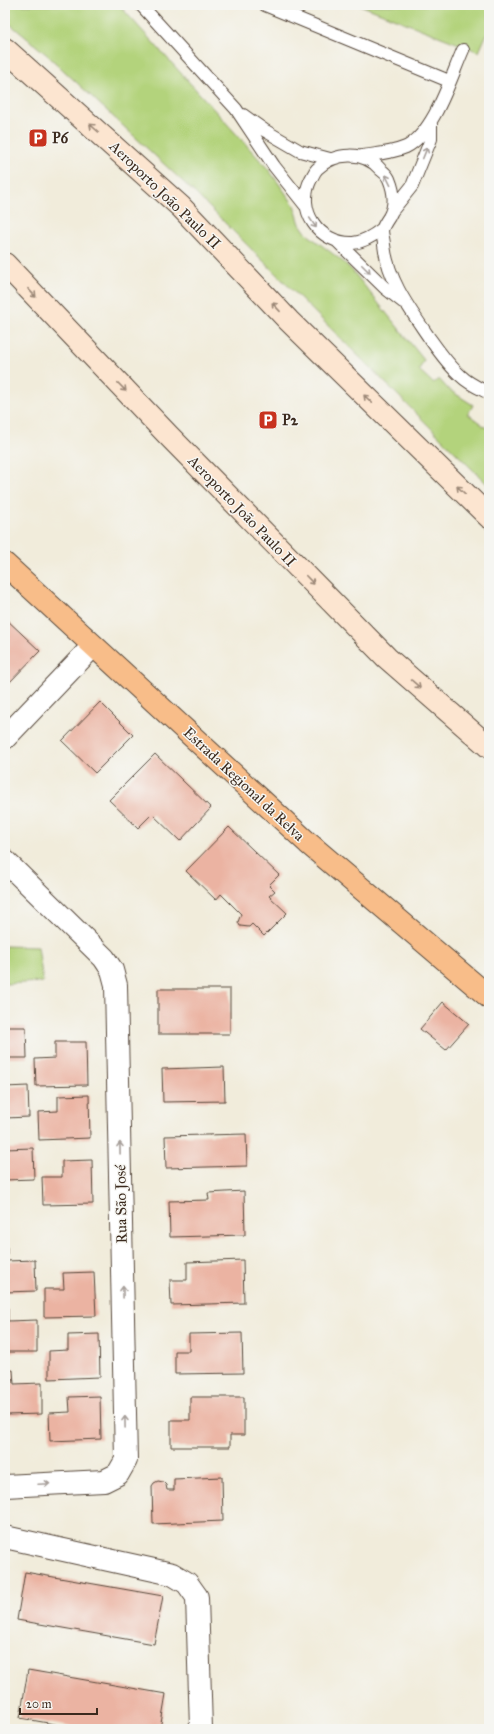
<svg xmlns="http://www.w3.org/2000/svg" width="494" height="1734" font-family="'IM FELL Great Primer',serif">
<rect width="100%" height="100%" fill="#f6f6f2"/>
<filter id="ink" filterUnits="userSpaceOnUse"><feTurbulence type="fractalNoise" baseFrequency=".025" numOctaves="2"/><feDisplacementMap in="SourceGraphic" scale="8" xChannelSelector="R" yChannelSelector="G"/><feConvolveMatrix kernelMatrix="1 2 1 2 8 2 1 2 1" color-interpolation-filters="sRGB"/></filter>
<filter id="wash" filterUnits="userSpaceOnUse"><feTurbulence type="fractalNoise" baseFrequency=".012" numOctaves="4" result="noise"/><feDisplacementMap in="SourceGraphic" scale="16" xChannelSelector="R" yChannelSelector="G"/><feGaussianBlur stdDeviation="0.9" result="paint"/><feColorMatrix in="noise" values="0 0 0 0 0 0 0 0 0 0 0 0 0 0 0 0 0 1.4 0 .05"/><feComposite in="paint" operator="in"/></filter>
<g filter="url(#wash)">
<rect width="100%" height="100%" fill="#f1ecdb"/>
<path fill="#b3d37b" stroke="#777e4c" d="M5,5H119L269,170L294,205L300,224L307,234L341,260L351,269L424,360L419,370L433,383L439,379L448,389L473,405L468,414L489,430V486L195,193L46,54L5,20Z
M360,5H489V29L479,52Z
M5,946L38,947L43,982L5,984Z"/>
<g id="blocks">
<path fill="#ebb3a2" d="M5,618L40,651L5,687Z
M100,702L133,735L95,773L62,741Z
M155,754L211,808L180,841L152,814L138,828L109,800Z
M229,827L279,875L269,885L275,891L269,896L287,913L264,936L252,924L249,927L240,926L238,922L241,914L221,894L216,900L186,871Z
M158,989H230V1034H158Z
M443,1002L469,1024L446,1050L420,1029Z
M5,1027H26L27,1058H5Z
M55,1042H86L87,1085L36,1086L35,1059L55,1058Z
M224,1067L225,1101L163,1102L162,1069Z
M28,1086L29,1117L5,1118V1087Z
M89,1095L90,1138L39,1140L38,1112L58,1111V1096Z
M246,1134L247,1166L166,1168L165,1136Z
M33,1148L34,1179L5,1180V1149Z
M92,1160L93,1204L43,1205L42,1177H62V1161Z
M244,1191L245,1235L170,1237L169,1201L209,1200L208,1193Z
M7,1247V1261L35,1260L36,1291L5,1292V1248Z
M243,1260L244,1303L171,1305L170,1280H187V1262Z
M94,1272L96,1316L44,1317V1289H64L63,1273Z
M5,1308H8V1321L37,1320V1352H5Z
M242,1333L243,1373L175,1374V1351H189V1334Z
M99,1334L100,1377L49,1379V1351L68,1350V1335Z
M13,1370L14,1384L42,1383V1414L5,1415V1371Z
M100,1396L101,1439L50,1441L49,1413L70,1412L69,1397Z
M190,1397H244V1435H230V1447H171V1420H190Z
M222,1477L223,1521L153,1524L152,1486L154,1483L158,1481L163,1482L166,1485L167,1490H174V1479Z
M25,1572L163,1596L154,1644L17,1620Z
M28,1670L166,1694L160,1729H82L20,1718Z"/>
</g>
</g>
<g filter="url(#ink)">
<use href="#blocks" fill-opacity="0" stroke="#56473a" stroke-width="1"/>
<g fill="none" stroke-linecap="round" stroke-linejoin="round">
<defs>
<path id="service" d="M141,5L236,109L274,166L305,205
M265,5L449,81
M243,115L264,130L300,151L330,159
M362,156C377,154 392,153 406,147C434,133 451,77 463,50
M392,211L412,186L431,139V124
M382,229C373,236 364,242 353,243C319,244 295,210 311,179C313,176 314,172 317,169C335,152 364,150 381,170C384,172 387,175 389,179C394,191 396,205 389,217C387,220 383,226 382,230C382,235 384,240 384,245C388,280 409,308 428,336C438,350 448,365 461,376C469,384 479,388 489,393
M338,242L385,288L403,302"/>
<path id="minor" d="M5,738L93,646
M5,861L104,958L112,970L116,985L126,1460L118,1474L104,1481L5,1486
M5,1537L172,1574L187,1583L197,1597L201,1729"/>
<path id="secondary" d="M5,49L181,207L289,321L489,517
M5,264L168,435L387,658L489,747"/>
<path id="primary" d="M5,564L308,843L489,997"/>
</defs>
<use href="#service" stroke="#56473a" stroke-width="14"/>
<use href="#minor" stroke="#56473a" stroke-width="24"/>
<use href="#secondary" stroke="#56473a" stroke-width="24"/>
<use href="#primary" stroke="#56473a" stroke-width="24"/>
<use href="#service" stroke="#fff" stroke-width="12"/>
<use href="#minor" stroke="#fff" stroke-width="22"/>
<use href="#secondary" stroke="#fce5d0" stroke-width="22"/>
<use href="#primary" stroke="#f8bd89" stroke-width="22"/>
</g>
<defs><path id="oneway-shaft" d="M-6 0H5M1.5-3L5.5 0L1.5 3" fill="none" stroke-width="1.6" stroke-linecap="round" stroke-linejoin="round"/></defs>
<g stroke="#9c8877">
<use href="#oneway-shaft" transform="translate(94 128) rotate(-138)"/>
<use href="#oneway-shaft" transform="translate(32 293) rotate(47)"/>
<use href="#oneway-shaft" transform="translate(276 307) rotate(-133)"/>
<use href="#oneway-shaft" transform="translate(122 387) rotate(46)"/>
<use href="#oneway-shaft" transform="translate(368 399) rotate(-136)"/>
<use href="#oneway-shaft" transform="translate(461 490) rotate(-136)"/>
<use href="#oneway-shaft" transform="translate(310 580) rotate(46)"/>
<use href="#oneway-shaft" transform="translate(416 684) rotate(41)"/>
</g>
<g stroke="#a79f9a">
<use href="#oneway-shaft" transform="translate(425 153) rotate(-68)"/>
<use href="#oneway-shaft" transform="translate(388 180) rotate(-116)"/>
<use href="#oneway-shaft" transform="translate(313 223) rotate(56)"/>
<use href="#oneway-shaft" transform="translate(366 269) rotate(45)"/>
<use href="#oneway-shaft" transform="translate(120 1148) rotate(-91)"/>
<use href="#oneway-shaft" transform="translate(123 1292) rotate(-91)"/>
<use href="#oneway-shaft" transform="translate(125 1422) rotate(-91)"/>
<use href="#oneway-shaft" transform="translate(44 1484) rotate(-3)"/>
</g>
</g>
<defs>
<symbol id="parking-square" viewBox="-11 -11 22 22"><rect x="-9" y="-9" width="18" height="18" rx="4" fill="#c8321e" stroke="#f6f6f2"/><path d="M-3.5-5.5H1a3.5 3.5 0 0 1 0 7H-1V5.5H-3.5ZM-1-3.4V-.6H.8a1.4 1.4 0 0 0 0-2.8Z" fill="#fff"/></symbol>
</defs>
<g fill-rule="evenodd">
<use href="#parking-square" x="27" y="127" width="22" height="22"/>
<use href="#parking-square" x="257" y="409" width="22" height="22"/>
</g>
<g text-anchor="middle" stroke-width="3" stroke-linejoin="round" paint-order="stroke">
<g font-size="15" font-weight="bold" fill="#3b2a1e" stroke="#f6f6f2" text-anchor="start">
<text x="52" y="143">P6</text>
<text x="282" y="425">P2</text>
</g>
<g font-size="15" fill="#3b2a1e" stroke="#f6f6f2">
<text transform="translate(165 195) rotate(44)" y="5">Aeroporto João Paulo II</text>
<text transform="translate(242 511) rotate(46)" y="5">Aeroporto João Paulo II</text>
<text transform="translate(244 784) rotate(43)" y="5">Estrada Regional da Relva</text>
<text transform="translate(121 1204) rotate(-91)" y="5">Rua São José</text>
</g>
</g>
<rect width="494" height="1734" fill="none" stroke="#f6f6f2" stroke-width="20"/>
<path d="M20 1708v6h77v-6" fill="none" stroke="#3b2a1e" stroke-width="2"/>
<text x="26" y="1708" font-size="12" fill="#3b2a1e" stroke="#f6f6f2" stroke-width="3" paint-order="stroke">20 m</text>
</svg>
